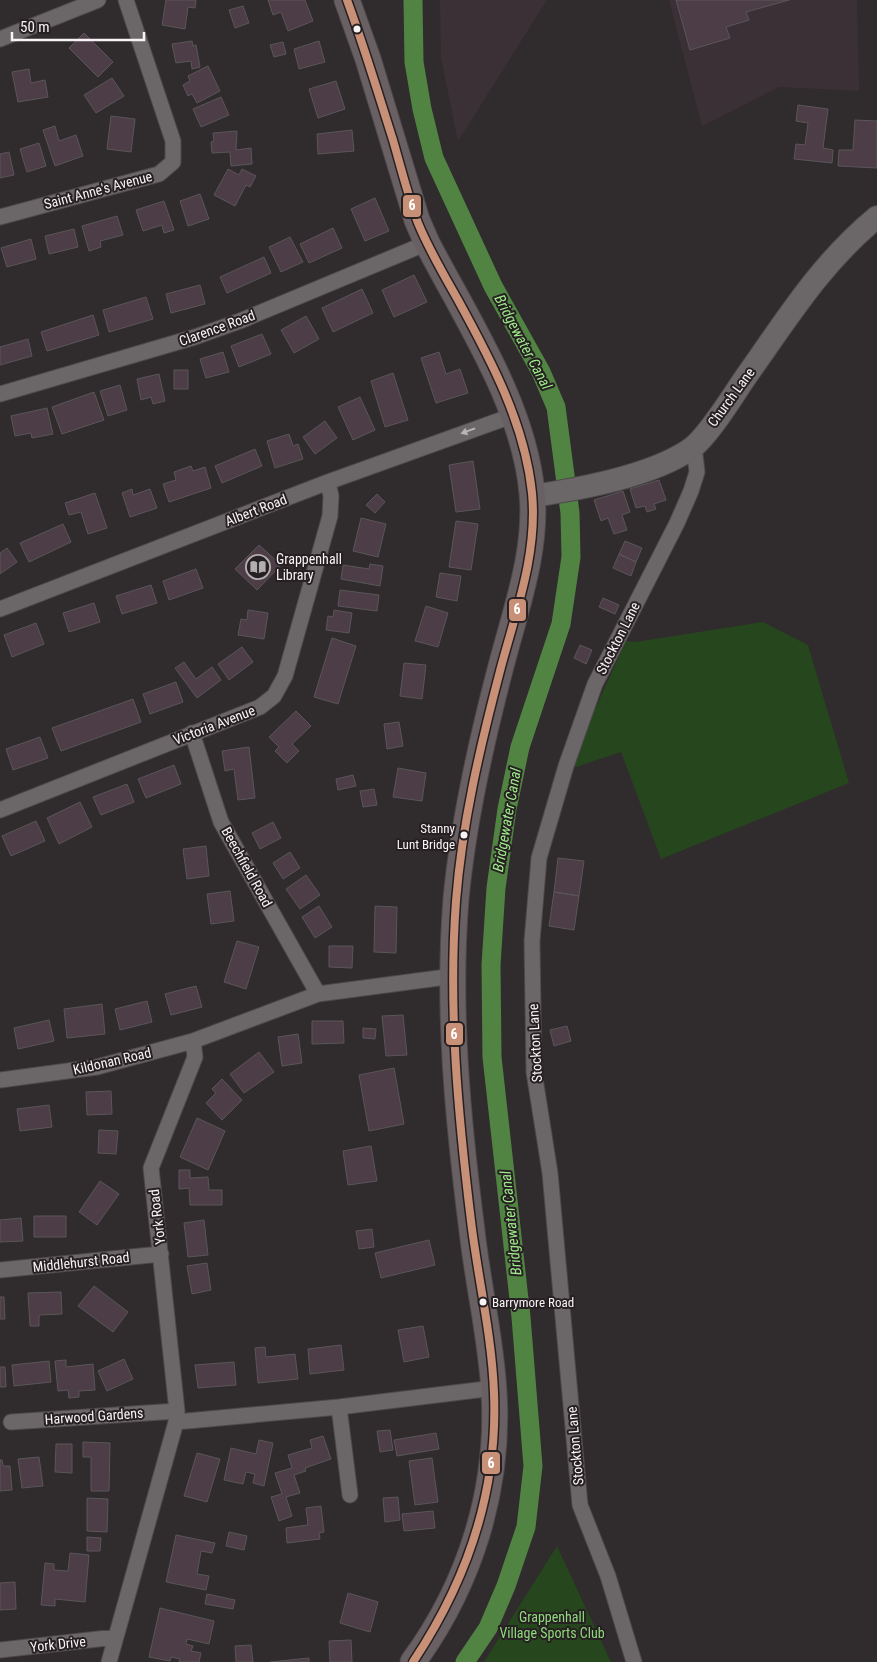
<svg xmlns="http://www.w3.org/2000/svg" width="877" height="1662" font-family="'Roboto Condensed',sans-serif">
<rect width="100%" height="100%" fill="#302b2d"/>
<path fill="#3c3037" d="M440,0H547L458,141L441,58Z
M669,0H857L859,91L779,87L702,126Z"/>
<path fill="#26461d" d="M763,622L808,645L849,783L661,859L621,752L576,767L570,764L626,641L635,642Z
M557,1546L611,1662H484Z"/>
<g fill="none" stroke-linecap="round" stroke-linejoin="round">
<path stroke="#518443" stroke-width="19" d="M413,0L414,62L422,109L434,158L493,286L541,372L556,407L570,513L571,557L561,624L520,747L507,809L496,888L491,965L492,1057L521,1317L533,1466L526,1527L506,1586L488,1628L465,1662"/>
</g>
<path fill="#4d3d46" stroke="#5a5658" d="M166,0H196L195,8L188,7L185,29L162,25Z
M268,0H305L313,21L288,31L281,12L273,15Z
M676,0H789L746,12L749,20L726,27L730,38L690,50Z
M243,6L249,23L235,28L229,10Z
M84,33L113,62L98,77L69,48Z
M192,41L193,46L196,45L200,67L192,69L191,61L176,63L172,44Z
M319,41L325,62L299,69L294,49Z
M283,42L286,54L274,57L270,45Z
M208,66L220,91L197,103L192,94L188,96L183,85L190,81L188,76Z
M29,69L31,83L45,80L48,97L18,102L12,72Z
M112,78L124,96L96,113L84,95Z
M336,81L345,109L318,118L309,89Z
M221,97L229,115L201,127L193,109Z
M798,105L828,109L823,148L833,150L832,163L794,159L796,144L805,145L808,123L796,121Z
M111,116L135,119L131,152L107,149Z
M855,120L877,121V168L838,166L839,150H853Z
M55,126L59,141L76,135L83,156L55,166L43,130Z
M352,130L354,151L318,154L317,134Z
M237,131L236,150L251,148L252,164L231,166L230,152L212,153L211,142L214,141L213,133Z
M39,143L46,166L27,172L20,149Z
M9,152L14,175L0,178V154Z
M228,169L239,175L242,169L256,176L250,187L246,185L235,206L214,195Z
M200,194L209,219L188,226L180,201Z
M375,198L389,231L365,241L351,209Z
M164,201L174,230L164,233L162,225L143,231L136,210Z
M117,216L123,235L100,241L101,247L89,251L82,226Z
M333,228L342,248L309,263L300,244Z
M74,229L78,247L49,254L45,236Z
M290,237L303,262L281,272L269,247Z
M31,239L36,259L7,267L1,248Z
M264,257L271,273L227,293L220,277Z
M414,275L427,302L394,317L382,290Z
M200,285L205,304L171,313L166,294Z
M362,289L373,313L333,332L322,308Z
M146,297L153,319L109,332L103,310Z
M93,315L99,335L47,351L41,332Z
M306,316L319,339L294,353L281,330Z
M262,334L271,354L239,367L231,346Z
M28,339L32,356L0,365V347Z
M223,352L229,372L206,378L200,359Z
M439,352L446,374L460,369L468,393L436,403L421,358Z
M174,370H188V389H174Z
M393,373L408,420L385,427L371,381Z
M159,374L165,401L153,404L151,397L141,400L137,379Z
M120,385L127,410L108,416L100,391Z
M94,392L104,420L62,434L52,407Z
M360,397L375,430L353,440L338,407Z
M47,408L53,434L32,438L31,433L15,436L11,416Z
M325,421L337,438L315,454L303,437Z
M289,434L293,446L298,444L303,459L275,468L267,441Z
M255,449L262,466L222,483L215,466Z
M473,461L480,509L456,512L449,465Z
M191,466L193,471L205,467L211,488L169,502L163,484L176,480L174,472Z
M659,480L666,500L654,504L656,509L647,512L645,506L636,508L630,489Z
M132,489L133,495L150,489L157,508L130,517L122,493Z
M623,491L630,512L622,515L627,530L614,534L608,518L601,521L594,500Z
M95,493L107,528L88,534L81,512L69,515L65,503Z
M377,494L385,502L375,513L366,505Z
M361,518L386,524L378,557L353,551Z
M456,521L478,524L471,570L449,567Z
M63,524L71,542L29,562L20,543Z
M625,541L642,548L636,562L619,554Z
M259,545L281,565L257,590L235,569Z
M7,548L17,562L0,574V553Z
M619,554L636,562L631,576L613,568Z
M370,564L383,566L380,586L341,579L343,565L369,569Z
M196,569L203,588L169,600L163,581Z
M440,573L461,576L457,601L436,597Z
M151,585L157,603L122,614L116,596Z
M340,590L379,595L377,611L338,606Z
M603,598L619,605L615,614L599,607Z
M94,603L100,622L69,632L63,613Z
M426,606L448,613L438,647L415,641Z
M248,610L268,613L264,639L238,635L241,619L247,620Z
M334,610L352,613L349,633L326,630L328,616L333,617Z
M36,623L44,644L12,657L4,635Z
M332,638L356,646L338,704L314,697Z
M580,645L592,650L586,664L574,658Z
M242,647L253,662L229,680L218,664Z
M184,662L196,679L212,667L221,680L197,698L175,668Z
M404,663L426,665L422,699L400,696Z
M176,682L183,702L150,714L143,694Z
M133,699L141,722L61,751L52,728Z
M296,711L311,726L292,744L299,751L287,763L275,751L279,747L269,737Z
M399,722L403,746L387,749L384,724Z
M40,737L48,758L13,770L6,749Z
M249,747L255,798L238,800L234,769L225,771L222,751Z
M174,765L181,784L146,798L138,779Z
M398,768L426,773L422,801L393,797Z
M353,775L356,786L338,790L336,779Z
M127,784L134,802L101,815L93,797Z
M374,789L377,805L363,807L360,791Z
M80,802L92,827L59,844L47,818Z
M36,821L45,841L11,856L2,836Z
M273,822L281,838L260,849L252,833Z
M206,846L209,876L187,879L183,849Z
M290,852L300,868L283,879L273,863Z
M558,858L584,861L579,896L554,892Z
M306,875L320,895L300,909L286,889Z
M230,891L234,921L211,924L207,894Z
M554,892L579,896L574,930L549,926Z
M319,906L332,927L315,938L302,917Z
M375,906L397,907L396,953L374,952Z
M237,941L259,947L246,989L224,982Z
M329,946H353L352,968L329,967Z
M196,986L202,1007L171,1015L165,994Z
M147,1001L152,1022L120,1030L115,1009Z
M102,1004L105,1034L67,1038L64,1009Z
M403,1015L407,1055L386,1056L382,1016Z
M49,1020L54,1041L18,1049L14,1028Z
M312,1021H343L344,1043L312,1044Z
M567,1026L571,1041L554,1046L550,1030Z
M363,1028L376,1029L375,1039L363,1038Z
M298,1034L302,1063L282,1066L278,1037Z
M259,1052L274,1072L244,1093L230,1074Z
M394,1068L404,1124L369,1131L359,1075Z
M222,1079L242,1100L222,1120L206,1103L216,1093L212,1089Z
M111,1091L112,1114L87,1115L86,1092Z
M49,1105L52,1127L20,1131L17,1109Z
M197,1118L225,1131L208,1170L180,1157Z
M99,1130L118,1131L116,1154L98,1153Z
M371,1146L377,1181L348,1185L343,1151Z
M179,1170H190V1178L208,1177L209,1190H222V1205H190L189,1188L179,1189Z
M100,1181L119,1194L97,1225L79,1212Z
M34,1216H66V1237H34Z
M21,1218L23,1241L0,1242V1220Z
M204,1220L208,1255L188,1257L184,1223Z
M372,1229L374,1247L359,1249L356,1231Z
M429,1240L435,1265L381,1278L375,1253Z
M207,1263L211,1290L192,1294L187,1266Z
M94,1286L128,1312L113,1332L78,1306Z
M61,1292L62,1314L39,1315V1326H30L28,1293Z
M0,1297H4L5,1319H0Z
M423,1326L429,1357L404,1362L398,1330Z
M341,1345L344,1370L310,1374L308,1349Z
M265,1347L266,1357L295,1354L298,1379L258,1383L255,1348Z
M124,1359L133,1379L107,1391L98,1371Z
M66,1360V1367L93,1364L95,1390L79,1391V1397L69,1398L68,1390L58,1391L55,1361Z
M49,1361L51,1382L14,1386L12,1365Z
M234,1362L236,1385L198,1388L195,1365Z
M0,1367H5L6,1387H0Z
M390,1430L393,1450L380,1452L377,1431Z
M436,1433L439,1449L397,1456L394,1440Z
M323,1436L331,1459L305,1468L306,1471L294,1475L300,1493L286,1497L292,1516L279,1521L271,1497L282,1494L275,1473L292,1468L288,1455L312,1448L310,1440Z
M259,1440L273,1443L264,1486L253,1483L255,1474L246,1472L243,1484L224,1480L231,1448L256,1454Z
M83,1442L110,1443L109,1491H91V1457H83Z
M56,1444H72V1473L55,1472Z
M197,1453L220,1459L207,1502L184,1496Z
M39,1457L43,1486L22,1488L18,1459Z
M432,1458L438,1502L415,1505L409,1461Z
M0,1460H2L3,1466H10L12,1490L0,1491Z
M398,1497L400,1520L385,1522L383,1498Z
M87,1498L108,1499L107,1532L87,1531Z
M321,1506L324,1532L319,1533L320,1539L287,1543L286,1528L308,1525L306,1508Z
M433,1511L435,1528L404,1531L402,1514Z
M229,1532L247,1536L244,1550L226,1546Z
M176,1535L215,1543L212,1553L201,1551L197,1574L209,1576L206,1590L166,1582Z
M87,1537L101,1538L100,1551H87Z
M70,1553L89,1555L85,1602L55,1599V1606L41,1605L45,1563L54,1564V1570L68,1571Z
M15,1582L16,1609L0,1610V1583Z
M348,1593L378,1602L370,1632L340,1623Z
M207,1594L235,1600L233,1609L205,1604Z
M160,1608L214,1621L209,1644L187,1639L186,1644L193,1646L191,1651L201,1653L199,1662H179L180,1659L171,1657L170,1661L149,1657Z
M351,1640L352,1662H330L329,1641Z
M251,1645L253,1662H236L235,1646Z
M309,1658V1662H270Z"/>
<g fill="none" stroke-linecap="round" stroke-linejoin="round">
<defs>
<path id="street" d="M0,39L98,0
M0,217L159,174L173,162V141L126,0
M0,394L195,337L240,321L427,243
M0,609L328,482L514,415
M192,733L221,822L318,994
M0,810L260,707L274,696L285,676L330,516L331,496L328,482
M0,1080L97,1067L193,1041
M0,1270L161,1254
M339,1407L350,1495
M11,1422L177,1411
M176,1422L339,1407L494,1388
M0,1650L116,1637
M109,1662L176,1422L177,1411L151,1168L195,1057L193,1041L318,994L454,976
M634,1662L608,1576L580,1505L550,1173L534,1072L532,941L539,858L566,766L595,684L677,523L691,491L697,472L694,446"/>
<path id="secondary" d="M533,496C580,489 653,476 692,448C709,435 732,397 745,378C787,319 820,264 877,217"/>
<path id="primary" d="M347,0L368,59L417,220L427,243C467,320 524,405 532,493C538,553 513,617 499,674C480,747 463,824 456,899C447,1010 458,1121 472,1231C478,1285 491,1338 494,1392C500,1489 470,1584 413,1662"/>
</defs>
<use href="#street" stroke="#4d494b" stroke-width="17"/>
<use href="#secondary" stroke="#4d494b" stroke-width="24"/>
<use href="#primary" stroke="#4d494b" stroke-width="27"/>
<use href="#street" stroke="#6b6768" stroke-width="15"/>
<use href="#secondary" stroke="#6b6768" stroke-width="22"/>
<use href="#primary" stroke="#696064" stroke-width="25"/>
<defs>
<path id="bus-1" d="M347,0C364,46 378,93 393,140C401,168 408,196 418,223C429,250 444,275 458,300C491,360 525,424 532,493C538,554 515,614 500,671C480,747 462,824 456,901C448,1008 458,1115 471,1221C478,1279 492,1336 494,1393C498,1492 467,1581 413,1662"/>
</defs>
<use href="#bus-1" stroke="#272023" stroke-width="11"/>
<use href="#bus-1" stroke="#c99078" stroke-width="8"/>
</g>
<defs><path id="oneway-solid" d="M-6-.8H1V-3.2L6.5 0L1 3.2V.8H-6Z" transform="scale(1.25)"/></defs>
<use fill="#b9b4b6" href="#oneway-solid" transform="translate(468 431) rotate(160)"/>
<defs>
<symbol id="library-ring" viewBox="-11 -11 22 22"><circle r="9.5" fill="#272023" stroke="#b2adaf" stroke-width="1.5"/><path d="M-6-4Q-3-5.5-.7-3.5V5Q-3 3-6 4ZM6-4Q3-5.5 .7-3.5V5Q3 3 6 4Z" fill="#b2adaf"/></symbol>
</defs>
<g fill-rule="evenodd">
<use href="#library-ring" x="244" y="553" width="28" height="28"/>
</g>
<g fill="#f8f3f5" stroke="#272023" stroke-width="2">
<circle cx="357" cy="29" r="4.5"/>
<circle cx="464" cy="835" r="4.5"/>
<circle cx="483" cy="1302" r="4.5"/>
</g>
<g text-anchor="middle" stroke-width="4" stroke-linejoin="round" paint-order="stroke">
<g font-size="13" fill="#f8f3f5" stroke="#272023" text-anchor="end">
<text x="455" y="833">Stanny<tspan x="455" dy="16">Lunt Bridge</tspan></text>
<text x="492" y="1307" text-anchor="start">Barrymore Road</text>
</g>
<g font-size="14" fill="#f8f3f5" stroke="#272023">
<text transform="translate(98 190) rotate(-15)" y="5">Saint Anne's Avenue</text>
<text transform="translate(217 328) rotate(-20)" y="5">Clarence Road</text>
<text transform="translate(731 397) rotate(-54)" y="5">Church Lane</text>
<text transform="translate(256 510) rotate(-21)" y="5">Albert Road</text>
<text transform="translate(618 638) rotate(-63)" y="5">Stockton Lane</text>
<text transform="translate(214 725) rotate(-21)" y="5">Victoria Avenue</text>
<text transform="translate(247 867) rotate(61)" y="5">Beechfield Road</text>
<text transform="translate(535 1043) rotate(-93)" y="5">Stockton Lane</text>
<text transform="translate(112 1061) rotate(-13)" y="5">Kildonan Road</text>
<text transform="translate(157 1217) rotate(-97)" y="5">York Road</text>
<text transform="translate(81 1262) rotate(-6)" y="5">Middlehurst Road</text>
<text transform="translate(94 1416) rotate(-4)" y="5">Harwood Gardens</text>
<text transform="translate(575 1446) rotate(-95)" y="5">Stockton Lane</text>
<text transform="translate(58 1644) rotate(-6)" y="5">York Drive</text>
</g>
<g font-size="14" fill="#f8f3f5" stroke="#272023" text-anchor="start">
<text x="276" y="564">Grappenhall<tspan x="276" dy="16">Library</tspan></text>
</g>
<g font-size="14" fill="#8eda7a" stroke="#272023">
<text x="552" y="1622">Grappenhall<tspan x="552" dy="16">Village Sports Club</tspan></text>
</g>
<g font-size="15" font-style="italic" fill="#9deb89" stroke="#272023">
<text transform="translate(523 342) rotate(62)" y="5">Bridgewater Canal</text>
<text transform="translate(507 820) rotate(-80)" y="5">Bridgewater Canal</text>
<text transform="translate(511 1223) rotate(-96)" y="5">Bridgewater Canal</text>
</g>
</g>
<g stroke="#272023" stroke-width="2">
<rect x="402" y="194" width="20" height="24" rx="5" fill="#c99078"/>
<rect x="508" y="598" width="19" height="24" rx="5" fill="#c99078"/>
<rect x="445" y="1022" width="19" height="24" rx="5" fill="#c99078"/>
<rect x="481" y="1451" width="20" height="24" rx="5" fill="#c99078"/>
</g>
<g font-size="14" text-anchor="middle" font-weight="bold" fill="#fff">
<text x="412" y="210">6</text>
<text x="517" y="614">6</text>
<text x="454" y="1039">6</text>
<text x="491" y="1468">6</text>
</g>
<path d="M12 32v8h132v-8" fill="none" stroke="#f8f3f5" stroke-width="2.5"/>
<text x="20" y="32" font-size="15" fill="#f8f3f5" stroke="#272023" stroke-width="4" paint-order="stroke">50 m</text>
</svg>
